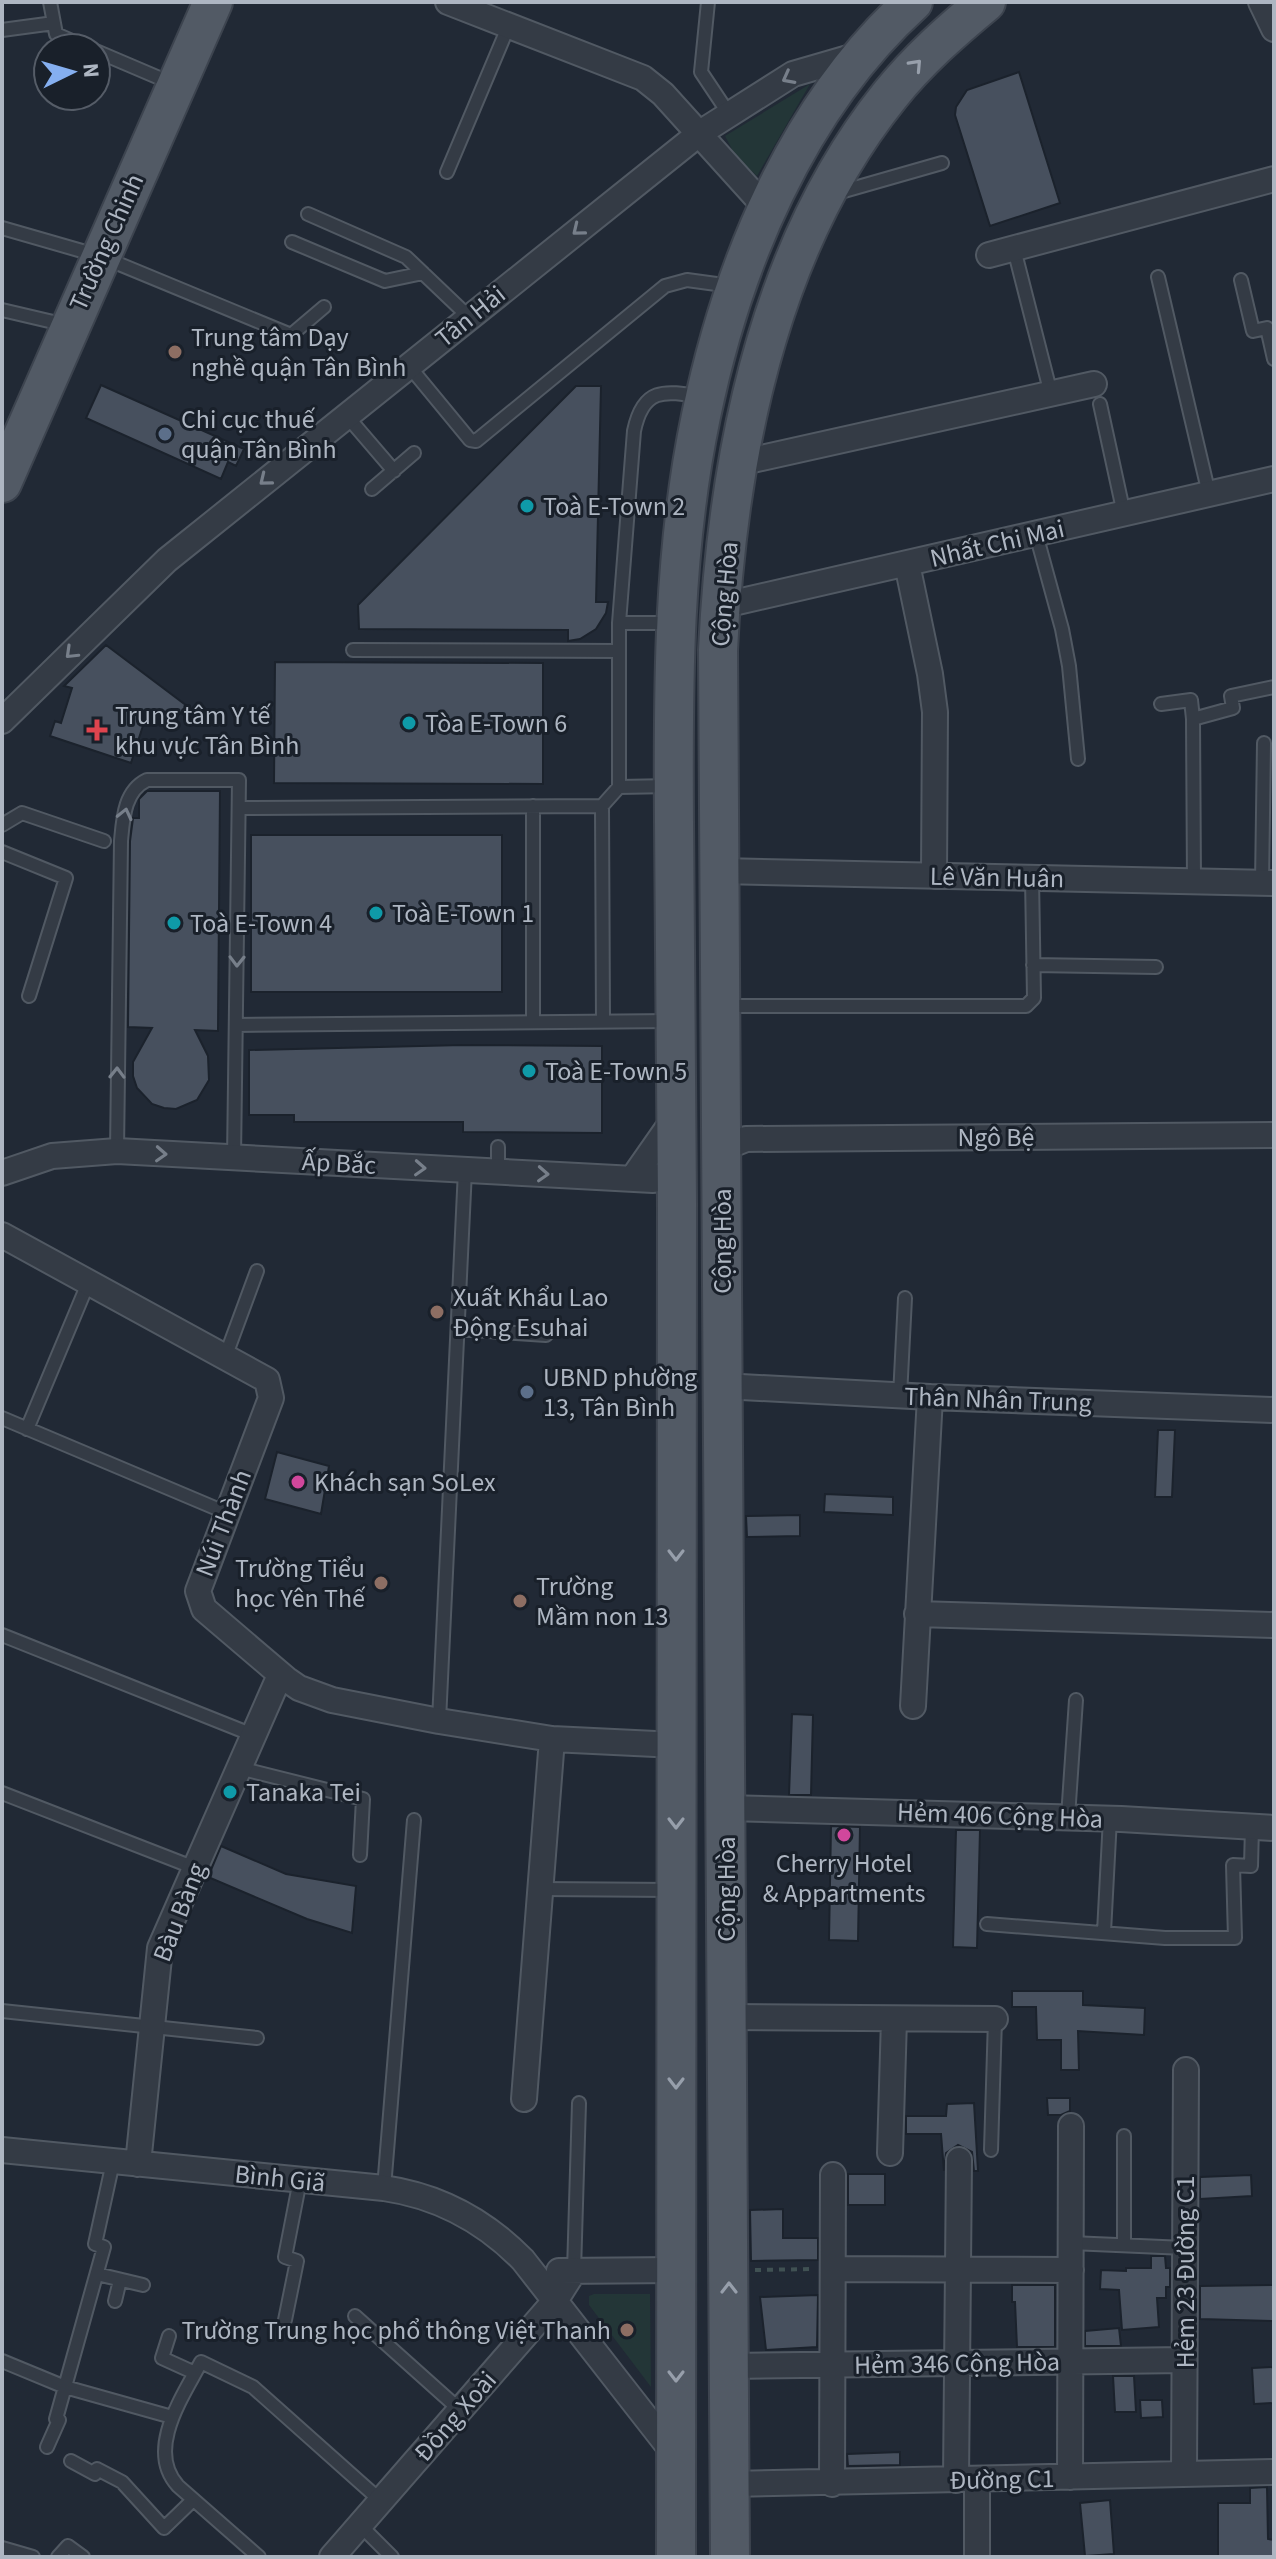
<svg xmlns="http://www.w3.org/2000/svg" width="1276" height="2559" font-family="'Source Sans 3',sans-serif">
<rect width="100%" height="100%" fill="#212935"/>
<path fill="#233637" d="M810,84L757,176L736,157L725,136Z
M594,2294H650L651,2387L589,2305V2296Z"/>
<path fill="#47505e" stroke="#1b222c" stroke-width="2" d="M1019,72L1060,203L990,226L955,115L956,107L967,90Z
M101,385L244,449L236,466L228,462L221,479L86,418Z
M576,386H601L596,602H608L606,613L596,629L580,639L568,641V630L359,629L358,605Z
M106,645L187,706L169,725L148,710L131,763L50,736L55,721L61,723L72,688L64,686Z
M275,662L543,663V784L274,783Z
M147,791H220L218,1031L195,1030L208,1056L209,1080L197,1100L176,1109L164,1108L152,1104L137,1088L133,1076V1062L152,1028L128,1027L130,841L133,818H139V799Z
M251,835H502V992H251Z
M463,1045L602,1046V1133L463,1132V1122H294V1115H249V1050Z
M1158,1430H1175L1172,1497H1155Z
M277,1452L329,1466L321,1514L265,1499Z
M825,1494L893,1497V1515L824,1512Z
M800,1515V1536L747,1537L746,1516Z
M792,1714L813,1715L811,1795H789Z
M831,1826L860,1827L858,1941L829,1940Z
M956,1830H980L977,1948L953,1947Z
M221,1846L286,1874L356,1886L352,1933L307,1919L208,1877Z
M1012,1991H1083V2005L1145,2008L1144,2035L1078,2031L1079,2070H1061V2040H1037L1036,2007H1012Z
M1047,2098H1070V2111L1061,2115H1048Z
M974,2103L978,2171H974L972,2152L958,2145L946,2153L944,2171L941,2134H906V2116H946L947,2104Z
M848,2174H885V2205H848Z
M1251,2175L1252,2196L1200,2199V2177Z
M783,2209V2238H818V2260L751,2261L750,2210Z
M1151,2256H1165L1166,2268H1170V2287H1166V2298H1157L1159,2327L1122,2330L1119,2290L1100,2289L1101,2270L1126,2271V2268H1151Z
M1012,2285H1055V2347H1017L1015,2302H1012Z
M1274,2285V2321L1200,2319V2286Z
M818,2295L817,2347L766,2350L760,2297Z
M1119,2328L1121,2346H1085V2331Z
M1274,2367V2403L1254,2404L1252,2368Z
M1113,2376H1134L1136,2412H1115Z
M1140,2400H1162L1163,2417L1141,2418Z
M900,2452V2465L848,2466L847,2454Z
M1267,2487L1268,2539L1274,2540V2557H1218V2503H1250V2488Z
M1110,2500L1114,2554L1085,2556L1080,2503Z"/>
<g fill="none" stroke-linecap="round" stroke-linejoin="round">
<defs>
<path id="lane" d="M50,2L56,34L88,48
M708,2L701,72L729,114
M2,30L54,23
M96,51L157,77
M447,172L509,25
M837,193L942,163
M308,214L406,257L469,317
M2,228L82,251
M292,242L385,281L423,273
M1014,249L1051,394
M107,259L291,335L324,307
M1158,277L1209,494
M1241,280L1253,331L1267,328L1274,359
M2,310L66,325
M409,366L470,440L476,441L665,286L687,280L731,286
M1100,404L1124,514
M346,415L394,471
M372,489L414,453
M1036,534L1062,629L1069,666L1078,759
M619,623H672
M353,650L619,651
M1161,704L1191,700L1193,719
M619,787L671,786
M533,806V1022
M239,808L602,806
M2,825L22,813L104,841
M2,852L66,878L29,996
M1194,882L1193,719L1233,708L1231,696L1274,687
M1262,883L1264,743
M1033,965L1156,967
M724,1006H1026L1034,998L1032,878
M603,1022L602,806L619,787V623L634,431C643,388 663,390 702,397
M236,1025L673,1021
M498,1147V1172
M117,1151L121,841C123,819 124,791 147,780H239L234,1158
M458,1329L546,1335
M226,1355L257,1271
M900,1396L905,1298
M2,1418L227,1513
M27,1429L89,1281
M2,1635L253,1735
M439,1721L465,1170
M239,1768L363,1799L360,1855
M2,1793L195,1868
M1068,1817L1076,1700
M541,1889L673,1890
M987,1924L1165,1938H1235L1233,1865L1251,1866L1252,1827
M1104,1932L1110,1818
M2,2011L257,2038
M991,2150L995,2019
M384,2188L414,1820
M1071,2243L1185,2248
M1124,2245V2136
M574,2271L579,2103
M97,2274L143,2285
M115,2301L120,2280
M355,2316L460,2410
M285,2320L297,2261L285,2257L300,2180
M169,2336L162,2358L195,2373
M2,2361L65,2387L172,2417
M47,2447L59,2420L56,2419L104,2247L95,2244L113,2162
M71,2461L95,2474L97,2469L122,2482L164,2528L193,2500
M360,2525L392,2557
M2,2548L33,2557
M58,2557L68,2546L83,2557
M259,2557L178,2486C145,2450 183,2396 201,2362L253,2387L381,2501"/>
<path id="street" d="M448,2L643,78L663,94L767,209
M1261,2L1274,29
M989,255L1274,179
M739,463L1094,384
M907,564L930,674L935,712L934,876
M720,606L1274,479
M2,721L167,560L700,133L793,74L862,54
M720,871L1274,883
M721,1149L746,1139L1274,1135
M2,1173L52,1156L117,1151L653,1180L676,1169
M632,1179L676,1116
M2,1235L267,1380L271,1398L198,1591L204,1609L286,1679L299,1688L332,1700L439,1721L552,1739L676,1745
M723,1386L930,1397L1274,1410
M917,1614L1274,1625
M913,1706L930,1397
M726,1808L1121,1819L1274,1828
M727,2017L995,2019
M524,2099L552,1739
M2,2150L384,2188C439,2196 484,2220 523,2260L676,2456
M890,2153L894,2019
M138,2164L160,1948L280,1675
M833,2269L1071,2270
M559,2271L676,2270
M730,2366L1184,2360
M1184,2474L1186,2070
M1070,2477L1071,2126
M956,2480L959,2160
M977,2480V2557
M730,2484L1274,2472
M832,2484L833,2175
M332,2557L555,2301L574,2271"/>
<path id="primary" d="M2,483L213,2
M676,2557C676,2106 677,1654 677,1203C676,1076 675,949 674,822C673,685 673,550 701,416C732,265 797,107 913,2
M730,2557L718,650C727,459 767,248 890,95C918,60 951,31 986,2"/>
</defs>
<use href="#lane" stroke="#515963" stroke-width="16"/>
<use href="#street" stroke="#515963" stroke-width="28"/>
<use href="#primary" stroke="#3d444f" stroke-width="42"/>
<path stroke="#405153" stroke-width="4" stroke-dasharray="6 6" stroke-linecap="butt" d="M755,2270L814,2269"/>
<use href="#lane" stroke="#343b45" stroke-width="12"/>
<use href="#street" stroke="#343b45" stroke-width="24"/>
<use href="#primary" stroke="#525a65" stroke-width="38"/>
</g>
<defs><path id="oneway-chevron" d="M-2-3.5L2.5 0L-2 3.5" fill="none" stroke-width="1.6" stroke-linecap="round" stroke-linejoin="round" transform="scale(2)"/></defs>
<g stroke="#979fab">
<use href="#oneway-chevron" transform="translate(916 65) rotate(-47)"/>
<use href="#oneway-chevron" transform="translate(676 1555) rotate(90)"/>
<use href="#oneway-chevron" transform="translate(676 1823) rotate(90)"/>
<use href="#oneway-chevron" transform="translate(676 2083) rotate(90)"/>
<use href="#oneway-chevron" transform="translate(729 2288) rotate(-90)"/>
<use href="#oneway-chevron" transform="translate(676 2376) rotate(90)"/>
</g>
<g stroke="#777f8a">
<use href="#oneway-chevron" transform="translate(788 78) rotate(152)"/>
<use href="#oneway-chevron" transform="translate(578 230) rotate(141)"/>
<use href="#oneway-chevron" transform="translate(265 480) rotate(141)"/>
<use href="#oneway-chevron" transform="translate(71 653) rotate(136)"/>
<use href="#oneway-chevron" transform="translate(125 814) rotate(-77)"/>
<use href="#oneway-chevron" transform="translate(237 961) rotate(91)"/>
<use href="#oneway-chevron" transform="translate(117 1073) rotate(-89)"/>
<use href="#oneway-chevron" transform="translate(161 1154) rotate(3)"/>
<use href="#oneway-chevron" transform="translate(420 1168) rotate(3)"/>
<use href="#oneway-chevron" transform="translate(543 1174) rotate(3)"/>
</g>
<g fill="#8d6e63" stroke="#19202a" stroke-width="3">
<circle cx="175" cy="352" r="8"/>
<circle cx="437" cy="1312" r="8"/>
<circle cx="381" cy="1583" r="8"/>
<circle cx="520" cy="1601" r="8"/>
<circle cx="627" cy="2330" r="8"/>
</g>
<g fill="#5c6f8a" stroke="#19202a" stroke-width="3">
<circle cx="165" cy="434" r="8"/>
<circle cx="527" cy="1392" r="8"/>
</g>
<g fill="#0f9aa8" stroke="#19202a" stroke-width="3">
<circle cx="527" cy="506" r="8"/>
<circle cx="409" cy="723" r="8"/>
<circle cx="376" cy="913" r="8"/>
<circle cx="174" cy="923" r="8"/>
<circle cx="529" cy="1071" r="8"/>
<circle cx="230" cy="1792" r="8"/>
</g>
<path fill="#e0444e" stroke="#19202a" stroke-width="3" d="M93 718h8v8h8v8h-8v8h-8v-8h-8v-8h8z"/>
<g fill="#d1479c" stroke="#19202a" stroke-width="3">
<circle cx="298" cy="1482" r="8"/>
<circle cx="844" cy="1835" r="8"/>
</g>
<g text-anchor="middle" stroke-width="6" stroke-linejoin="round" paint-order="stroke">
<g font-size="26" fill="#aeb6c2" stroke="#19202a">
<text transform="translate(106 242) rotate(-66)" y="9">Trường Chinh</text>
<text transform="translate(470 316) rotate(-39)" y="9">Tân Hải</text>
<text transform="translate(997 543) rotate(-13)" y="9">Nhất Chi Mai</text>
<text transform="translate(724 594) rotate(-85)" y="9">Cộng Hòa</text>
<text transform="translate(997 877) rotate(1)" y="9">Lê Văn Huân</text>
<text x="996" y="1146">Ngô Bệ</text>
<text transform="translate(339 1163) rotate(3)" y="9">Ấp Bắc</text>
<text transform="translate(722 1241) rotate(-90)" y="9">Cộng Hòa</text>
<text transform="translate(998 1399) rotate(2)" y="9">Thân Nhân Trung</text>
<text transform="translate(223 1523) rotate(-69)" y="9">Núi Thành</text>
<text transform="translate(1000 1815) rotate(2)" y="9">Hẻm 406 Cộng Hòa</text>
<text transform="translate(726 1889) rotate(-90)" y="9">Cộng Hòa</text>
<text transform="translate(179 1912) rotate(-69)" y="9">Bàu Bàng</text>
<text transform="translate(280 2178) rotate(6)" y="9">Bình Giã</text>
<text transform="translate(1185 2272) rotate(-90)" y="9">Hẻm 23 Đường C1</text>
<text transform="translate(957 2363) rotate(-1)" y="9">Hẻm 346 Cộng Hòa</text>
<text transform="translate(455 2416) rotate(-49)" y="9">Đồng Xoài</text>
<text transform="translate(1002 2479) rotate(-1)" y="9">Đường C1</text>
</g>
<g font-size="26" fill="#aeb6c2" stroke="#19202a" text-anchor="start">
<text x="191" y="346">Trung tâm Dạy<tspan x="191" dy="30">nghề quận Tân Bình</tspan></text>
<text x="181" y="428">Chi cục thuế<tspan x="181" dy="30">quận Tân Bình</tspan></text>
<text x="543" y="515">Toà E-Town 2</text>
<text x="115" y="724">Trung tâm Y tế<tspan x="115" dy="30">khu vực Tân Bình</tspan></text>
<text x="425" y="732">Tòa E-Town 6</text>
<text x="392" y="922">Toà E-Town 1</text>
<text x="190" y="932">Toà E-Town 4</text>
<text x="545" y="1080">Toà E-Town 5</text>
<text x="453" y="1306">Xuất Khẩu Lao<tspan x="453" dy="30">Động Esuhai</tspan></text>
<text x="543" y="1386">UBND phường<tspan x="543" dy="30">13, Tân Bình</tspan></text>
<text x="314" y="1491">Khách sạn SoLex</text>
<text x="365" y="1577" text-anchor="end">Trường Tiểu<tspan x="365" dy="30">học Yên Thế</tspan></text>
<text x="536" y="1595">Trường<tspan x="536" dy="30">Mầm non 13</tspan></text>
<text x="246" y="1801">Tanaka Tei</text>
<text x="844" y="1872" text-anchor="middle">Cherry Hotel<tspan x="844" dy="30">&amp; Appartments</tspan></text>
<text x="611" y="2339" text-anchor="end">Trường Trung học phổ thông Việt Thanh</text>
</g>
</g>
<rect width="1276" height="2559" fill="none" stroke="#aeb6c2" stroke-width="8"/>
<g transform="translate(72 72) rotate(85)"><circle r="38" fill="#19202a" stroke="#555c67" stroke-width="2"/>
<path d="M0-6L14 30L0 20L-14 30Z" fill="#85aff0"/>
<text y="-12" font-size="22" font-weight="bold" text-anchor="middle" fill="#aeb6c2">N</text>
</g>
</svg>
